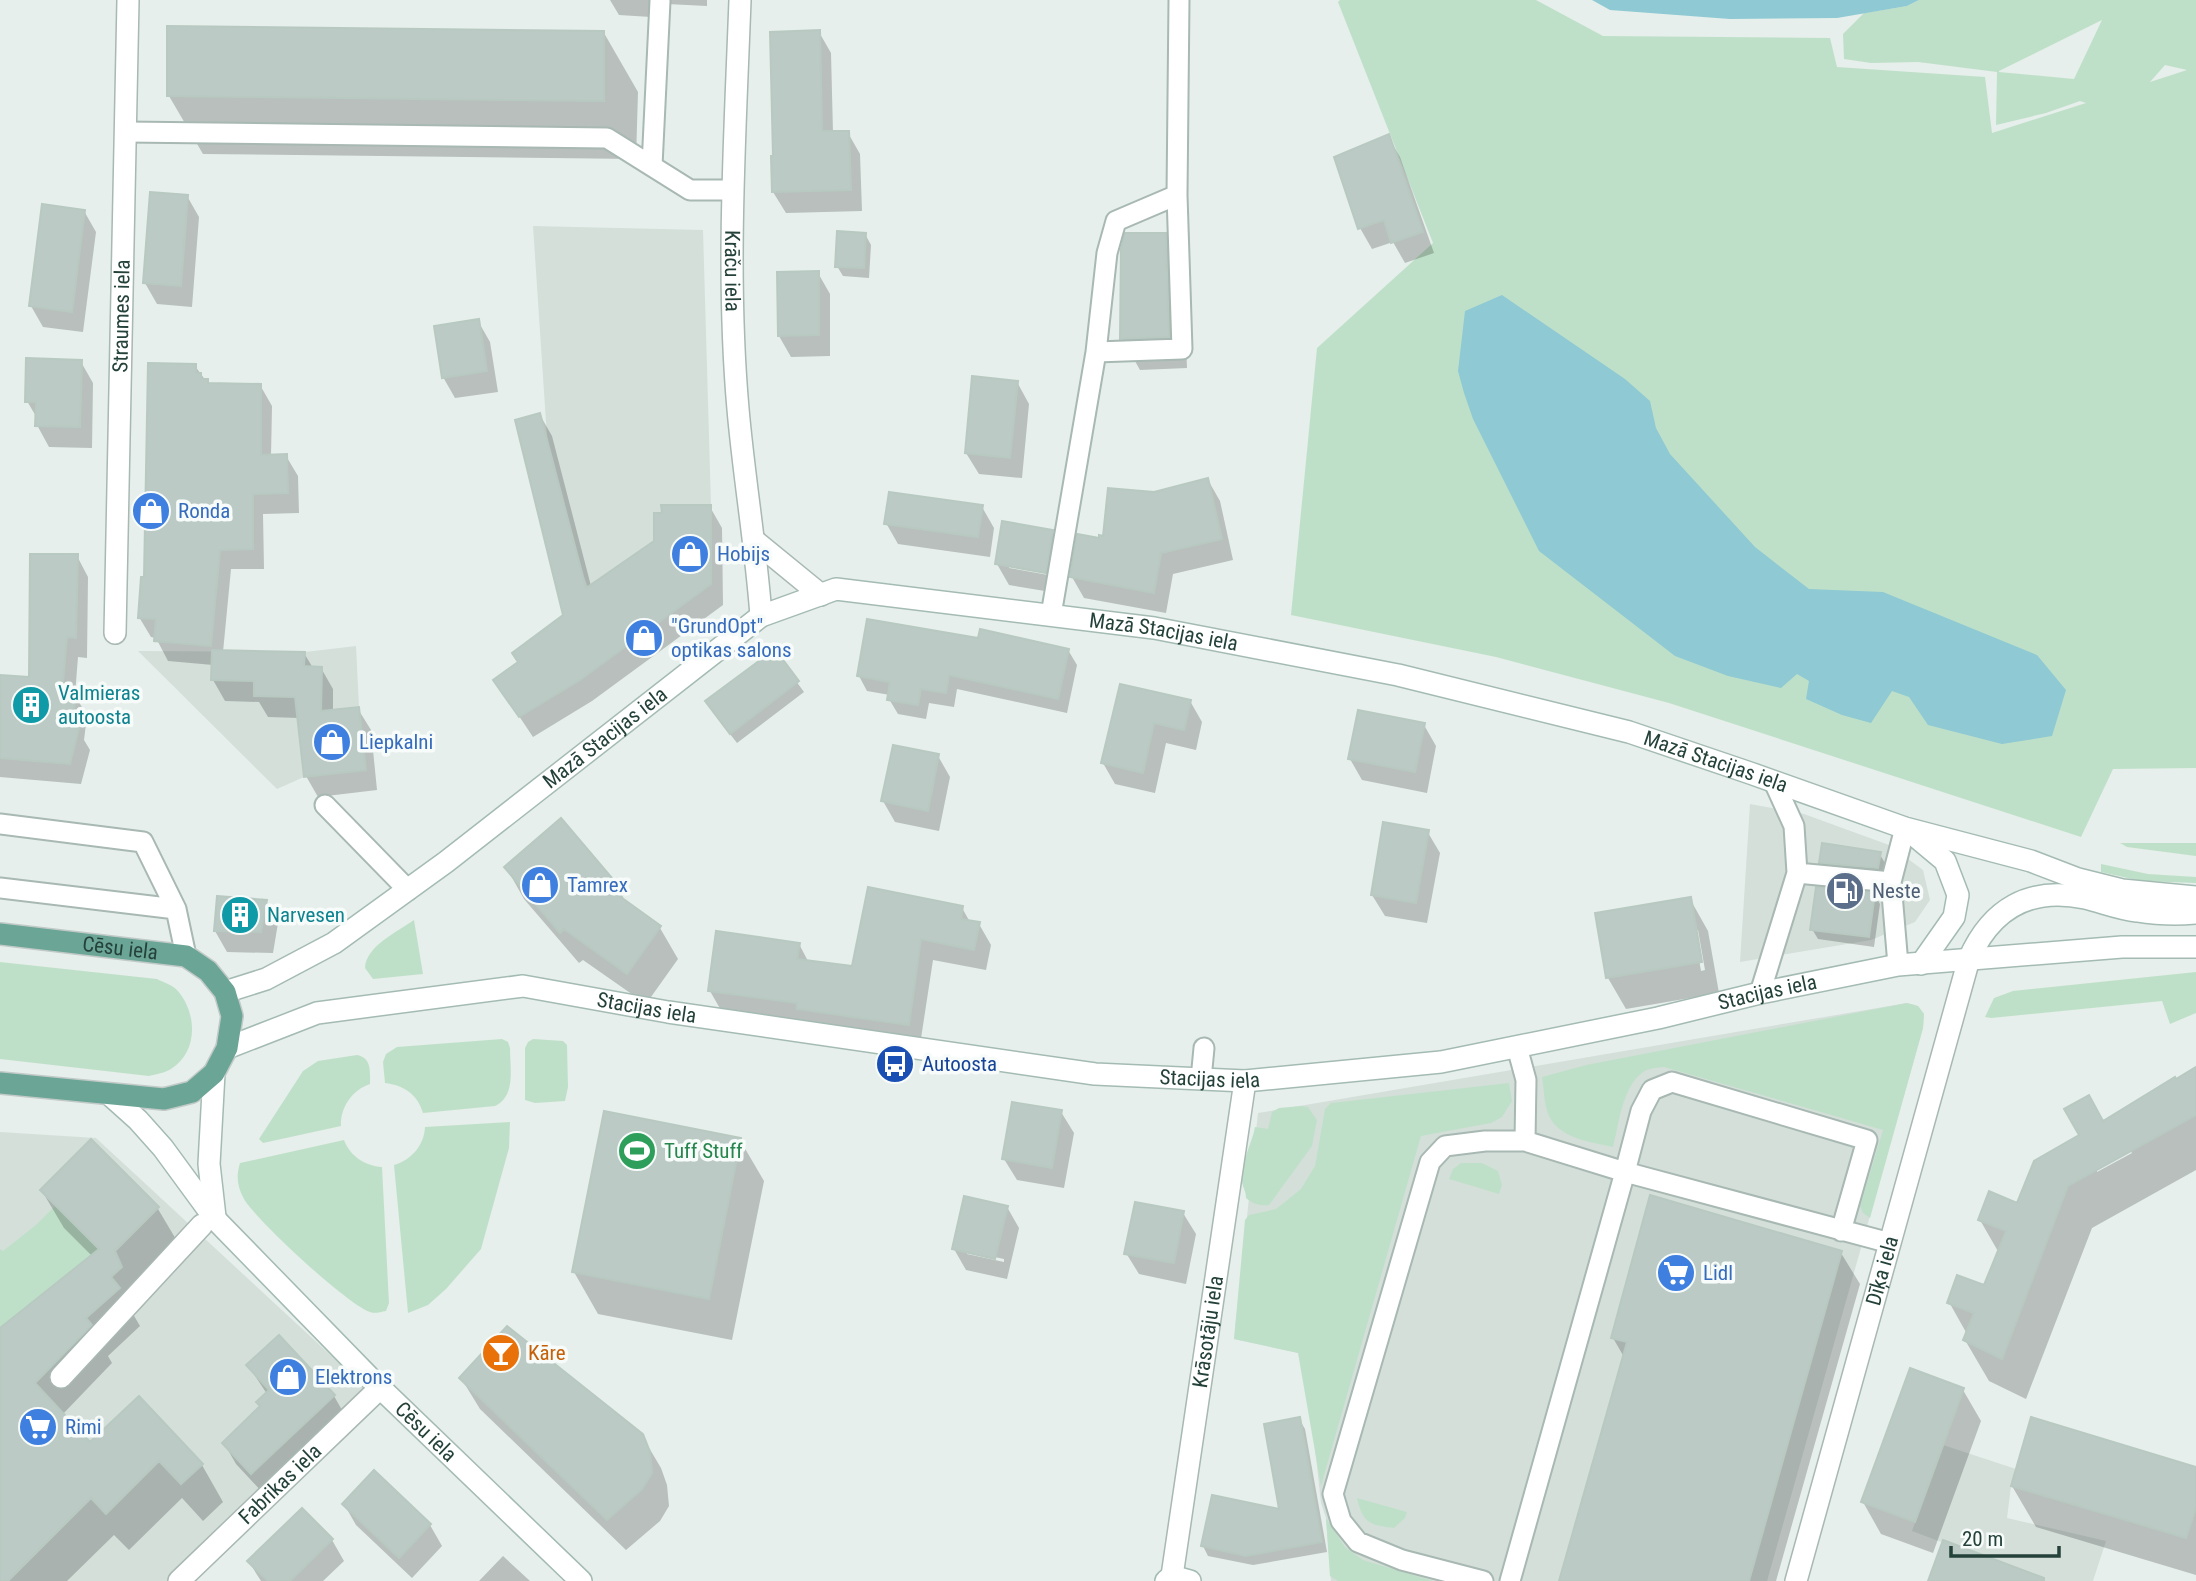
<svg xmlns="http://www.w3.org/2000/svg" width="2196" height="1581" font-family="'Roboto Condensed',sans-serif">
<rect width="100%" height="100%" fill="#e6efeb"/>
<path fill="#d4dfda" d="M533,226L703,230L711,505H661L662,512L654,513V533L662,544L594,602L582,572L547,437Z
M356,646L359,707L297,714L304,777L277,789L138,651L305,652Z
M1750,804L1804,814L1889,845L1923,870L1930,900L1915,922L1871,940L1740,962Z
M1907,1003L1918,1006L1924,1014L1923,1028L1767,1581H1331L1326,1518L1321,1503L1312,1421L1299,1353L1234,1339L1258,1113Z
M0,1132L96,1138L378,1399L180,1581H0Z
M1943,1445L2016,1469L2011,1486L2007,1518L2106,1541L2093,1581H2045L1912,1531Z"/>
<path fill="#bfe0c8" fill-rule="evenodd" d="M1340,0H1536L1603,36L1830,38L1837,67L1985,77L1992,133L2086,103L2080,101L2046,113L1996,125L1997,72L1918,62L1871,63L1844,59L1843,34L1864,13L1907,6L1919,0H2196V768L2113,769L2081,837L1669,703L1496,657L1291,615L1317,348L1433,243L1338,2ZM2102,20L2074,79L1999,72V71ZM2165,65L2187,70L2150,82Z
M2120,843H2196V856L2127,847Z
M2101,864L2148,874L2196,877V883L2141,881L2101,872Z
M414,920L423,974L373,979L365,968C366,946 397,932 414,920Z
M0,962L157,979C163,982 172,985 177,990C197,1012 199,1051 171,1069C165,1073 156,1074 149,1076L0,1059Z
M2196,972V1013L2170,1024L2162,1001L1991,1018L1985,1017L1994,998L2013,991Z
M1907,1003L1918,1006L1924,1014L1923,1028L1870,1218L1863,1213L1860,1206L1883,1130L1664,1067C1656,1068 1648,1068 1642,1073C1622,1088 1619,1125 1613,1147C1591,1142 1560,1139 1549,1116C1544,1105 1544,1089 1542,1077L1586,1065Z
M502,1039L508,1042L510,1048C510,1069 516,1096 495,1106L423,1113C418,1095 404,1085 385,1083L383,1062L386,1054L397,1047Z
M533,1039L563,1041L567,1045L568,1087L565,1101L535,1103L525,1100V1048L528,1042Z
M357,1055C372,1058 370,1072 370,1084C352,1090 340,1108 341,1126L263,1143L259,1139L303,1071L318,1061Z
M1509,1083L1512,1101L1502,1117L1491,1123L1421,1136L1321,1486L1298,1353L1234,1339L1245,1220L1249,1215L1276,1209L1301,1189L1315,1166L1325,1109L1331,1103Z
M1301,1106L1308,1107L1317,1120L1312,1146L1269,1205C1259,1206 1253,1204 1246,1198C1246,1191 1243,1188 1242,1182C1240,1163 1252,1144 1255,1127L1268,1129L1272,1112L1279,1108Z
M510,1122L509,1148L481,1249L446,1289L428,1305L408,1313L394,1165C411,1160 424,1146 425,1127Z
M344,1140C350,1156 365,1166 382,1167L389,1303L386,1311C380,1312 375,1314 370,1312C348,1305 256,1220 244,1199C237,1186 236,1176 240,1163Z
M1461,1163H1482L1498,1171L1502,1185L1499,1194L1449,1179L1453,1169Z
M55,1206L99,1249L21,1311L0,1345V1249L3,1251L36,1225Z
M1357,1498L1407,1512L1405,1518L1394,1528C1369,1525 1363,1523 1357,1498Z
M1326,1518L1345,1547L1363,1560L1433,1581H1338L1330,1576Z"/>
<path fill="#8ec9d4" d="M1592,0H1919L1907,6L1837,18L1730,19L1610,10Z
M1502,295L1625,379L1650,401L1656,428L1670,454L1755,547L1809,589L1883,592L2037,655L2066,690L2052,736L2002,744L1928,725L1909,697L1892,691L1871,723L1842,715L1806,699L1809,681L1797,674L1781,688L1728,676L1675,656L1539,551L1473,419L1464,393L1458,371L1465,311Z"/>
<path fill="#0003" fill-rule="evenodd" d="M610,0H707V6L667,4V18L619,15Z
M169,28L604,33L638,92L636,159L203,154L169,96Z
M819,32L831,53L833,133H848L860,154L862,211L786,213L773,192Z
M1388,136L1400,157L1434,253L1405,263L1393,242L1372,249L1360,228L1336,158Z
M187,196L199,217L192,307L157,304L145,283Z
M84,211L96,232L83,332L43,327L31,306Z
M865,234L871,245L869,278L843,276L837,266Z
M1165,235L1183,267L1187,368L1140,370L1122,338Z
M818,273L830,294V356L791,357L779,336Z
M478,321L490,342L498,392L455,398L443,377Z
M81,362L93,383L92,448L49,447L37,425V418L27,401Z
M195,366L209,385H260L272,406L271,456H286L298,476L299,513L263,514L264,569H231L223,652L304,653L313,668H321L333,689V711L358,709L371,730L377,790L318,797L306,776L299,718L268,717L259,702L225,701L213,680V665L168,661L156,638L151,637L139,617L145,579Z
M1017,382L1029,404L1022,478L979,474L966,453Z
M540,415L552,436L591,586L710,507L722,528L723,605L592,701L533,737L495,680L519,663L565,616Z
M1208,480L1220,501L1233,560L1173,574L1166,613L1084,598L1072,577L1100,540L1154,493Z
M982,507L994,528L990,557L898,544L886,523Z
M1052,531L1064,552L1057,593L1009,585L997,564ZM1009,565L1055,573L1054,576L1009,568Z
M77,556L88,577L87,658L78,657L75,695L87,716L84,740L90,750L81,784L0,777V677L31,679Z
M980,640L1068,650L1077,665L1067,713L957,689L954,707L929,703L926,719L898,714L889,699L890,695L867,691L859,676Z
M774,651L804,692L737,743L713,712Z
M1121,686L1190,701L1202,722L1196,750L1166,743L1155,793L1115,784L1103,763Z
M1424,725L1436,746L1427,793L1362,780L1350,759Z
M938,756L950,777L939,831L895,822L883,801Z
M561,820L616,885L627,904L660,928L678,959L646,1004L583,960L579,963L524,899L506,867Z
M1427,831L1440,853L1427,923L1385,916L1372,895Z
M1879,853L1885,863L1883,878L1827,872L1821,862Z
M1874,894L1880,904L1874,947L1818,939L1812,929Z
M1690,899L1708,931L1719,993L1626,1009L1608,978ZM1694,930H1698L1705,970L1701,971Z
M265,901L278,923L273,953L227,952L215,931Z
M962,908L970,922L979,924L991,945L986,970L933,960L920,1045L722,1012L710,991L799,944L809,963L853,968Z
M2196,1069V1170L2092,1228L2026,1399L1989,1381L1965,1340L1967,1334L1949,1302L1985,1287L1999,1253L1980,1220L2018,1205L2103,1123ZM2130,1150L2132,1153L2097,1172V1168Z
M1061,1112L1074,1133L1064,1188L1017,1180L1004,1159Z
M740,1140L764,1181L732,1340L598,1314L574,1272Z
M91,1142L158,1209L180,1246L135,1290L143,1306L133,1314L140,1326L108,1356L112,1363L62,1415L90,1445L202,1465L223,1502L203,1521L182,1498L129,1550L114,1535L67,1581H0V1331L92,1256L64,1228L42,1191Z
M1007,1207L1019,1228L1007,1279L966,1270L954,1249ZM967,1251L1004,1259V1262L967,1254Z
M1183,1213L1196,1234L1186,1284L1139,1274L1126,1253Z
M1841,1253L1860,1284L1776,1581H1561L1624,1357L1613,1338Z
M279,1337L334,1396L346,1417L264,1494L236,1464L224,1443L262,1408L267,1394L248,1365Z
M461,1378L642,1436L661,1468L667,1485L669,1506L660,1521L626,1550L480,1409Z
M1963,1390L1981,1421L1933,1553L1881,1534L1863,1502Z
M1299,1419L1305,1429L1327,1552L1253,1565L1208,1556L1203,1546L1282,1511Z
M2196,1468V1575L2036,1527L2012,1486Z
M344,1504L430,1525L442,1546L412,1578L356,1525Z
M332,1540L344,1561L323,1581H261L249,1562Z
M503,1556L530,1581H479Z"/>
<path fill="#bbcac4" stroke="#b8c9c2" stroke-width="2" d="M167,26L604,31V101L167,96Z
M820,30L822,131H849L851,190L772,192L771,156H773L770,32Z
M1389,134L1423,232L1391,243L1384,220L1358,229L1334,157Z
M150,192L188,195L181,286L143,283Z
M42,204L85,210L72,312L29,306Z
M837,231L866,233L864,268L835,267Z
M1125,233H1166L1169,337L1120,339L1121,249Z
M819,271V335L778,336L777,272Z
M479,319L487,371L442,378L434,326Z
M26,358L82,360L80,427L35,426L36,402H25Z
M148,363L196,364V373H201V379H208V383L261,384V455L287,454L288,493L253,494V549L220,550L211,646L154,641L156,619L138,618L141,577H144Z
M972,376L1018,381L1010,458L965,453Z
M540,413L586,588L654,541V513H662L661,505H711V584L580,680L519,717L493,680L518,662L512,653L563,615L515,420Z
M1208,478L1222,539L1161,553L1154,593L1070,577L1077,534L1099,538V535L1103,536L1108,488L1154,492Z
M889,492L983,505L978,537L884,524Z
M1002,521L1053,530L1046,573L995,564Z
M30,554H78L76,638L67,637L62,693L76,694L72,727L79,728L70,764L0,758V675L29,677Z
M867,619L978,638L980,629L1069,649L1058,699L949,675L946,693L921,689L918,705L887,700L890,682L857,676Z
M775,649L799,681L730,734L705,701Z
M212,650L305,652L304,666L322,667L321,711L359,707L366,770L304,777L295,697L254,696V681L211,680Z
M1120,684L1191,700L1184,730L1154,723L1143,773L1101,763Z
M1358,710L1425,723L1415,772L1348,759Z
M893,745L939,754L928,811L881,801Z
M561,818L617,884L611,890L661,926L627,974L564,929L560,933L504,867Z
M1383,822L1429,830L1416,903L1371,895Z
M1822,843L1881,852L1878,868L1819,863Z
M868,887L963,906L961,919L980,922L974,950L921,939L909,1025L797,1009V1003L708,991L716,931L800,943L797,959L852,966Z
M1816,887L1875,893L1869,937L1810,930Z
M217,896L267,900L261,932L214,931Z
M1691,897L1702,962L1606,978L1595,913Z
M2196,1067V1115L2068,1186L2002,1359L1963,1340L1974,1313L1947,1303L1957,1275L1984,1285L2006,1231L1978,1220L1989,1191L2017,1203L2034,1161L2079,1135L2064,1109L2089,1095L2103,1121L2175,1077L2176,1079Z
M1012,1102L1062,1110L1052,1168L1002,1159Z
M604,1111L741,1138L709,1299L572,1272Z
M91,1139L159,1207L115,1251L122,1267L111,1277L120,1288L86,1318L92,1325L35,1383L90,1442L139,1396L203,1464L181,1484L159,1461L106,1514L91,1498L8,1581H0V1328L99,1249L40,1190Z
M1650,1195L1842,1251L1749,1581H1559L1627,1342L1611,1338Z
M964,1196L1008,1206L995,1259L952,1249Z
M1135,1202L1184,1211L1174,1263L1124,1254Z
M507,1326L643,1434L650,1452L652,1473L642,1489L607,1520L459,1378Z
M279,1335L335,1395L251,1474L222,1443L260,1406L256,1402L269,1390L246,1365Z
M1910,1368L1964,1388L1915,1522L1861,1502Z
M1300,1417L1322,1542L1246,1556L1201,1546L1212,1495L1279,1509L1264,1424Z
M2031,1417L2196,1467V1508L2186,1538L2011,1486Z
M374,1470L431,1524L399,1558L342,1504Z
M302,1508L333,1539L290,1581H268L247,1561Z
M1943,1540L2044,1578V1581H1928Z"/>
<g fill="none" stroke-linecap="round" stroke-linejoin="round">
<defs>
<path id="lane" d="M126,132L607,138L690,190H732
M652,166L660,1
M1096,352L1182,349L1177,195L1179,0
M1051,615L1096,352L1107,253L1116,221L1177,195
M325,805L408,890
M0,824L143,842L176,909L186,956
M1797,873L1891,882
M0,888L176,909
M1898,965L1891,882L1905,828
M1760,993L1797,873L1794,826L1774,782
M1517,1047L1526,1080L1525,1141
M1201,1079L1204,1048
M1483,1581L1402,1560L1358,1542L1341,1521L1333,1494L1430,1162L1445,1146L1485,1141H1525L1625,1172L1641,1111L1652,1090L1672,1082L1867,1140L1841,1231
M1510,1581L1625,1172L1890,1243"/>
<g id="street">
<path id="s1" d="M740,0C735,137 726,273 738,409C744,478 756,547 761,616"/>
<path d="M755,541L821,595"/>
<path id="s2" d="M115,633L128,0"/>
<path d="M61,1377L202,1225"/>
<path id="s3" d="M1172,1576L1245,1081"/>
<path id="s4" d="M179,1581L380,1388"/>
<path id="s5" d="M1796,1581L1969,959"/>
</g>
<g id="secondary">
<path d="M1909,831L1945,861L1958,895L1954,917L1921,964"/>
<path d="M1969,959C1991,909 2029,886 2085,898C2102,902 2119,909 2137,911C2156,914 2177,915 2196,913"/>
<path id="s6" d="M225,992L266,979L334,943L446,862L761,616L836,589L1154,628L1398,675L1629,732L1750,773L1905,828L2031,861L2078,879L2122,890L2196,897"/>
<path id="s7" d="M227,1048L317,1013L523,986L668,1012L1095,1074L1245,1081L1441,1062L1658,1018L1760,993L1898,965L2122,947H2196"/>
<path d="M214,1073L209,1164L215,1217"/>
<path id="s8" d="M109,1094L138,1120L163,1148L215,1219L369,1377L581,1581"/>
<path d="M1166,1581L1172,1576L1190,1581"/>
</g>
<g id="primary">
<path id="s9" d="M0,934L186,956L208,971L225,992L232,1016L227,1048L214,1073L192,1092L164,1099L0,1083"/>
</g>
</defs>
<use href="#lane" stroke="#a8b8b2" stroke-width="23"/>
<use href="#street" stroke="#a8b8b2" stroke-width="24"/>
<use href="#secondary" stroke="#a4bbb3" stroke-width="24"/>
<use href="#primary" stroke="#c2cac8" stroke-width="24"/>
<use href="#lane" stroke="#fff" stroke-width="19"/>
<use href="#street" stroke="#fff" stroke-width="21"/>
<use href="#secondary" stroke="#fff" stroke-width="21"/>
<use href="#primary" stroke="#6aa596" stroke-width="21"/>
</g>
<defs>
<symbol id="shop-disc" viewBox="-11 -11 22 22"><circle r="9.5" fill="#3f7fe0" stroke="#f7fbf9"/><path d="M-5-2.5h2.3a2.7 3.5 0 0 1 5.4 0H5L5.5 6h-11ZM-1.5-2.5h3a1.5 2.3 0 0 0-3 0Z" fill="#fff"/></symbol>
<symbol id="building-disc" viewBox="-11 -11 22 22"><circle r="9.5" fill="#0f9aa8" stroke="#f7fbf9"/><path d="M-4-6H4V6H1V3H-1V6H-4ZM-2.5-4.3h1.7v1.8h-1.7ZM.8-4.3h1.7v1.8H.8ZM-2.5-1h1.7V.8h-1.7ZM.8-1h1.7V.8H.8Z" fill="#fff"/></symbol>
<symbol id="fuel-disc" viewBox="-11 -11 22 22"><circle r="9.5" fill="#5c6f8a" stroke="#f7fbf9"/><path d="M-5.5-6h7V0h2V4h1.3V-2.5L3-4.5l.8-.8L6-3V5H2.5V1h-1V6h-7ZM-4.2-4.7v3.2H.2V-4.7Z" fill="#fff"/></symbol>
<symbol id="bus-disc" viewBox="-11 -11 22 22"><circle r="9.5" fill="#1a4fb4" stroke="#f7fbf9"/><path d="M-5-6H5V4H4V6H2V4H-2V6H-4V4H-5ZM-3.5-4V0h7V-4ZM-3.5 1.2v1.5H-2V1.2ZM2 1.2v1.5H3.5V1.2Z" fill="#fff"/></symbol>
<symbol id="stadium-disc" viewBox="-11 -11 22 22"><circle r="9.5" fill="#2e9e5b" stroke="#f7fbf9"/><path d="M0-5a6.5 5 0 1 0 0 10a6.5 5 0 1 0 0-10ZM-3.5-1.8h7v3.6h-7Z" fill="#fff"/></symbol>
<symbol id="supermarket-disc" viewBox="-11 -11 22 22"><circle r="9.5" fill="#3f7fe0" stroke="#f7fbf9"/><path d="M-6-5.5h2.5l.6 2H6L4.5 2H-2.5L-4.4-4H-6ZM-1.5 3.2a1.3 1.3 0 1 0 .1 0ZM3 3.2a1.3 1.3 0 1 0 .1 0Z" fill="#fff"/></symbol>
<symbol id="bar-disc" viewBox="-11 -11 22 22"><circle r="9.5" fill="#e8710a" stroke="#f7fbf9"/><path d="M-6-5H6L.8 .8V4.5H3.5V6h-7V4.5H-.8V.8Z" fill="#fff"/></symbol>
</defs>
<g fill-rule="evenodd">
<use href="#shop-disc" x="129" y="489" width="44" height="44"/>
<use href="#shop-disc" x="668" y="532" width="44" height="44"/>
<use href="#shop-disc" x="622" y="616" width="44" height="44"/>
<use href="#building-disc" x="9" y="683" width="44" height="44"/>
<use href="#shop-disc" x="310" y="720" width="44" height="44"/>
<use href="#shop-disc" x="518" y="863" width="44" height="44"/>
<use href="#fuel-disc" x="1823" y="869" width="44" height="44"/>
<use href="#building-disc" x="218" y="893" width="44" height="44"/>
<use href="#bus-disc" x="873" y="1042" width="44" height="44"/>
<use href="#stadium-disc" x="615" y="1129" width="44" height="44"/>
<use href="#supermarket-disc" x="1654" y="1251" width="44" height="44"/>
<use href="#bar-disc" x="479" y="1331" width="44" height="44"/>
<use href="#shop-disc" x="266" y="1355" width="44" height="44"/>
<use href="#supermarket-disc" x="16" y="1405" width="44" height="44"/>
</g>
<g text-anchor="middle" stroke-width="7" stroke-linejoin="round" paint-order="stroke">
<g font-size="21" fill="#24423a" stroke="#f7fbf9">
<text dy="7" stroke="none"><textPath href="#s1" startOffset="271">Krāču iela</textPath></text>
<text dy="7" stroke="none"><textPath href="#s2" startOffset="317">Straumes iela</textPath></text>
<text dy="7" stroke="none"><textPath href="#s6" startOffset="1068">Mazā Stacijas iela</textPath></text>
<text dy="7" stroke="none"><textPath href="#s6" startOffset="460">Mazā Stacijas iela</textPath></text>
<text dy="7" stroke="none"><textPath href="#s6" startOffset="1636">Mazā Stacijas iela</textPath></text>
<text dy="7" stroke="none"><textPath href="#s9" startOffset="121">Cēsu iela</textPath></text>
<text dy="7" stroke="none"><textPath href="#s7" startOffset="1564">Stacijas iela</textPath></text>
<text dy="7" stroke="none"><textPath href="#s7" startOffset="430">Stacijas iela</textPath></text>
<text dy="7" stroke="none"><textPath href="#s7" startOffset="998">Stacijas iela</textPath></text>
<text dy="7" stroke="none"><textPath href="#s5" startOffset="322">Dīķa iela</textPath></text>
<text dy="7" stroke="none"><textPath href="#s3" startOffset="247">Krāsotāju iela</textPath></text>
<text dy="7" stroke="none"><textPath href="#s8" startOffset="464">Cēsu iela</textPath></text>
<text dy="7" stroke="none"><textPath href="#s4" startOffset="140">Fabrikas iela</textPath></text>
</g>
<g font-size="21" fill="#366cbe" stroke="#f7fbf9" text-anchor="start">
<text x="178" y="518">Ronda</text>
<text x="717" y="561">Hobijs</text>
<text x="671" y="633">"GrundOpt"<tspan x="671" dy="24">optikas salons</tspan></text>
<text x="359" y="749">Liepkalni</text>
<text x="567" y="892">Tamrex</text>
<text x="1703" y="1280">Lidl</text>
<text x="315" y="1384">Elektrons</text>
<text x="65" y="1434">Rimi</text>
</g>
<g font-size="21" fill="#0d838f" stroke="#f7fbf9" text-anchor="start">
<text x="58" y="700">Valmieras<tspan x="58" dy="24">autoosta</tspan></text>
<text x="267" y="922">Narvesen</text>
</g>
<g font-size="21" fill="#4e5e75" stroke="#f7fbf9" text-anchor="start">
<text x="1872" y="898">Neste</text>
</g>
<g font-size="21" fill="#164399" stroke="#f7fbf9" text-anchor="start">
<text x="922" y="1071">Autoosta</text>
</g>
<g font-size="21" fill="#27864d" stroke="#f7fbf9" text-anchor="start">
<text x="664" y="1158">Tuff Stuff</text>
</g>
<g font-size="21" fill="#c56008" stroke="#f7fbf9" text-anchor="start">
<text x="528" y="1360">Kāre</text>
</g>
</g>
<path d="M1951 1546v10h108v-10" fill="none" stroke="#24423a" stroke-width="3.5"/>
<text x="1962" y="1546" font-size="21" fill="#24423a" stroke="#f7fbf9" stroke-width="5" paint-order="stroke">20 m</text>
</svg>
